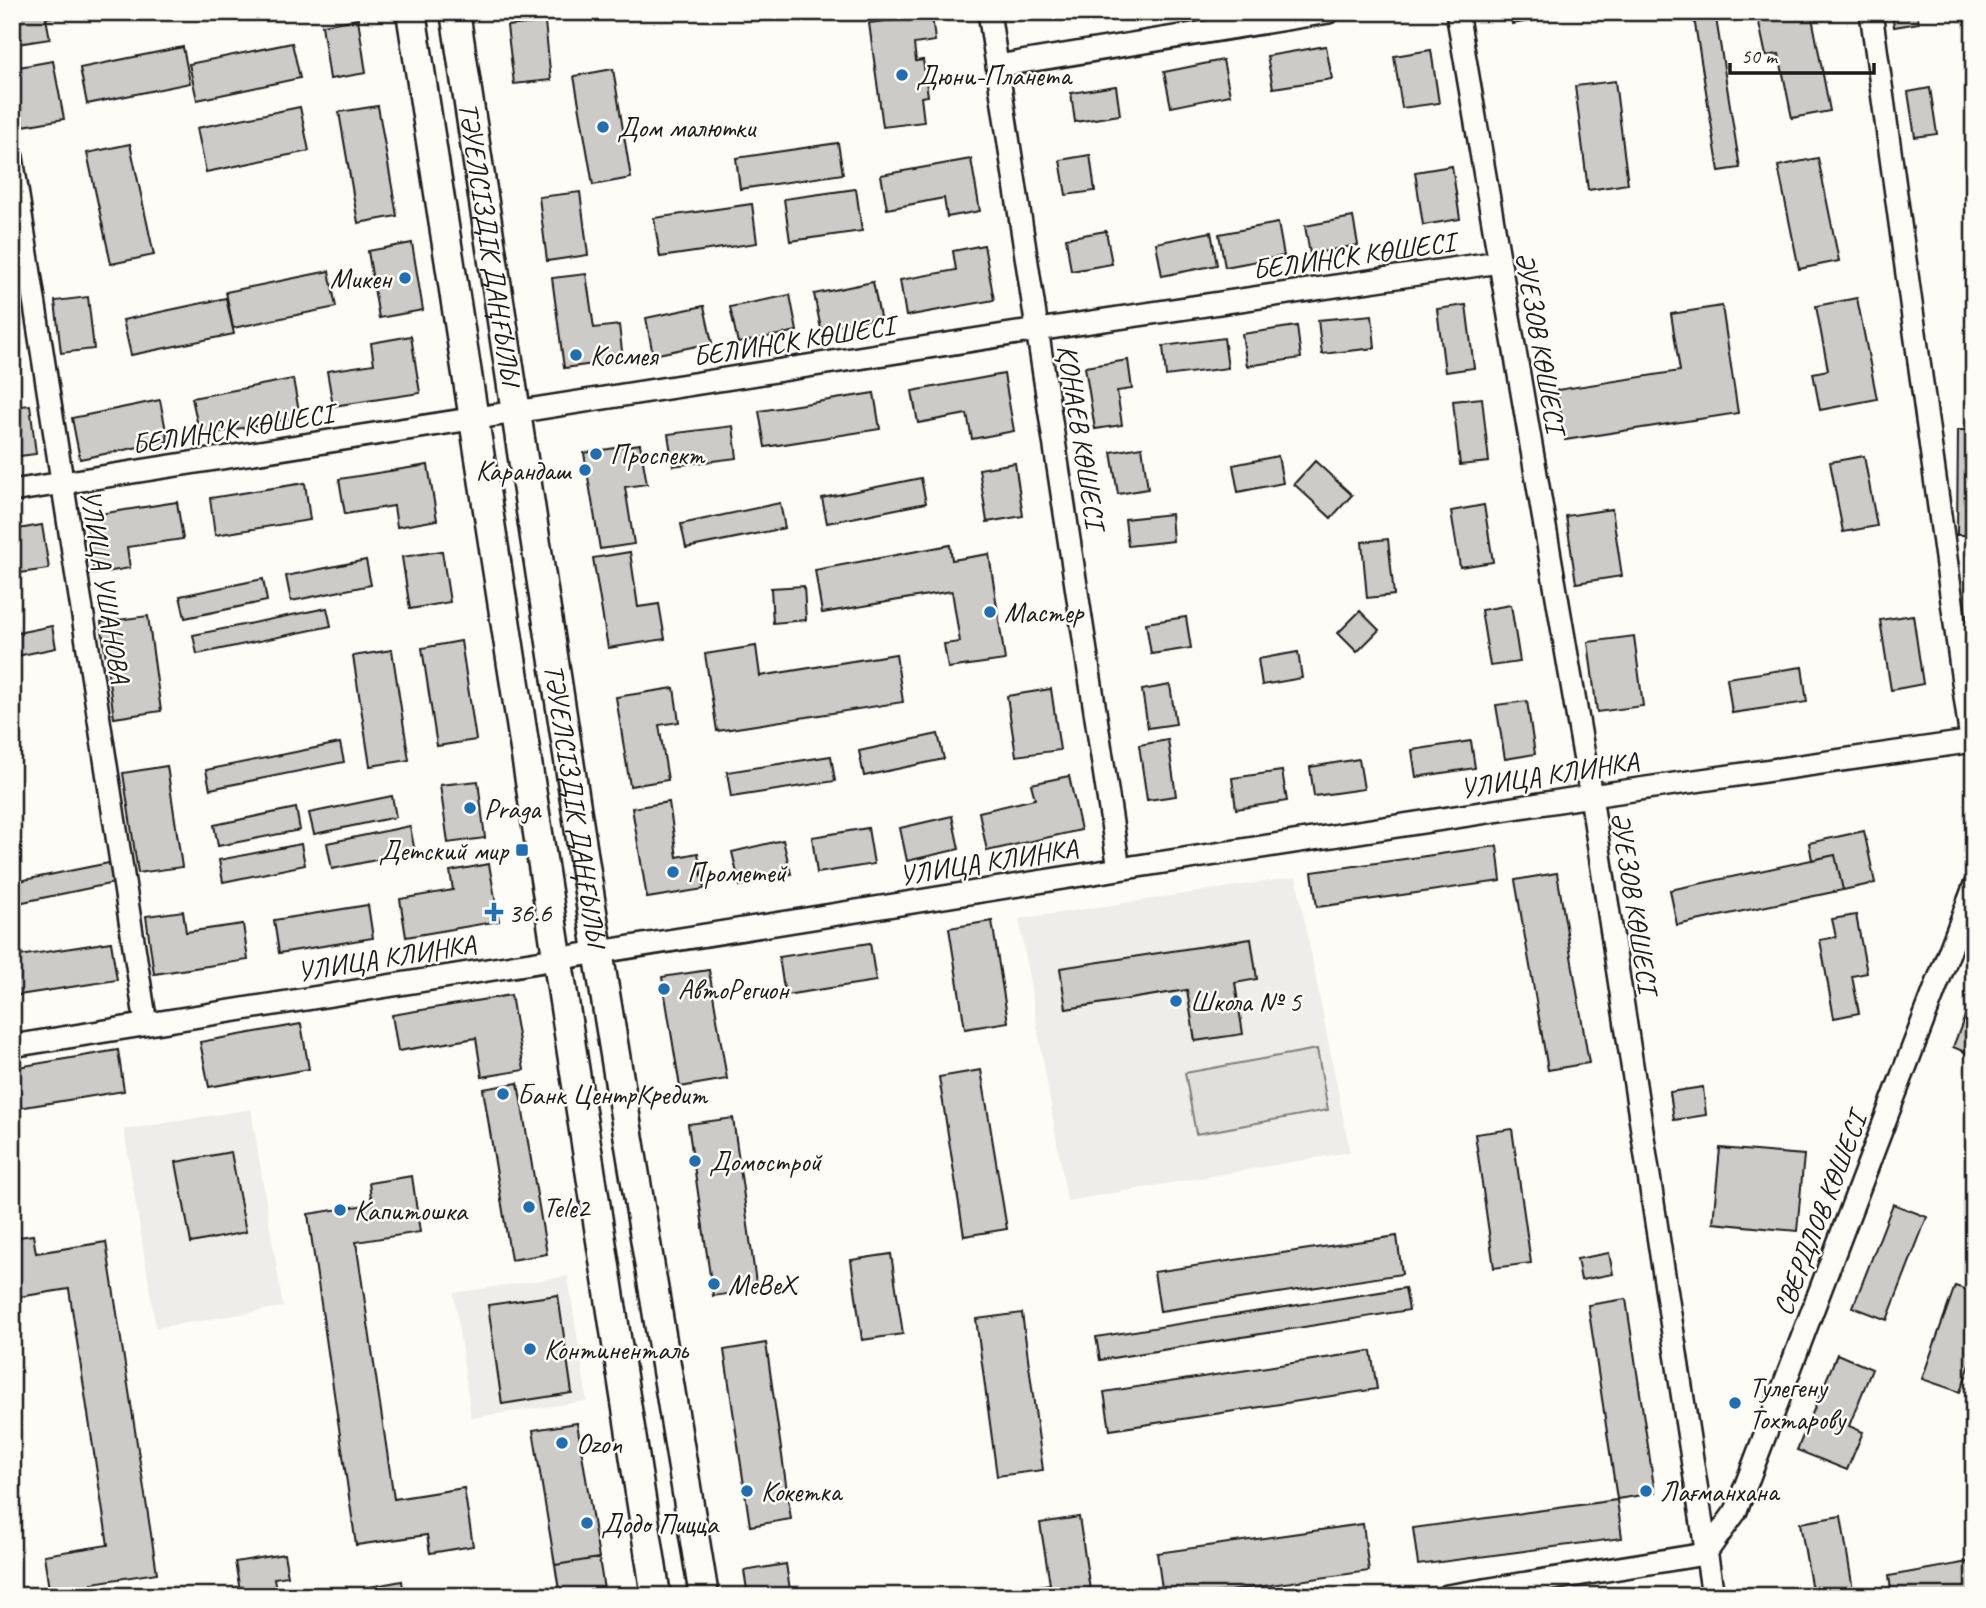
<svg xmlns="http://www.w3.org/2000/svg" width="1986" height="1608" font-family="Caveat,sans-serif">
<rect width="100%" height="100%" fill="#fdfcf7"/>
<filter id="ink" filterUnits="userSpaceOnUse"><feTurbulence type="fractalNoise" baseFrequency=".0143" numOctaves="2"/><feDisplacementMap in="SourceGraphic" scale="14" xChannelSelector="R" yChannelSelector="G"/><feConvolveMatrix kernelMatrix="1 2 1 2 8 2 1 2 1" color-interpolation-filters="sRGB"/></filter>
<g filter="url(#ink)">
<path fill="#eeede9" d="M1296,877L1350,1152L1067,1201L1019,919Z
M251,1109L283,1307L156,1328L124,1130Z
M568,1276L587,1401L471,1418L454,1293Z"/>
<path fill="#e0dfdb" stroke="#7e7e7c" stroke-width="2" d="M1317,1049L1328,1110L1196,1134L1185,1073Z"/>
<path fill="#cccbc8" stroke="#1c1c1c" stroke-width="2" d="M12,12H87L46,18L50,39L17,44Z
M1060,12H1096L1061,20Z
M1510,12H1547L1548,18L1512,24Z
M1693,12H1715L1740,168L1719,171Z
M1786,12H1811L1830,111L1792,118L1779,54L1766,56L1758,18Z
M1892,12H1917L1919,23L1894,27Z
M932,15L935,41L914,44L916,61L923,60L928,96L921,97L924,122L883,127L869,23Z
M358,19L366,73L330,79L322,25Z
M545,22L551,80L514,84L507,26Z
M292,43L300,78L197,100L189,64Z
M1326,46L1332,79L1273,88L1267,56Z
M183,47L190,83L87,104L80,68Z
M1431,50L1439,103L1402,108L1394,56Z
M1223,60L1230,95L1171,107L1164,72Z
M53,61L64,119L23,126L13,68Z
M613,69L631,178L593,185L574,76Z
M1615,81L1628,184L1588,190L1575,86Z
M1116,86L1120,115L1075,122L1071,93Z
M1930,88L1937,134L1915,137L1908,92Z
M378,106L397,216L358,223L339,112Z
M300,107L309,151L206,172L197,128Z
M838,143L843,174L740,189L736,158Z
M130,144L154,255L111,264L87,153Z
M1090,155L1095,191L1066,195L1060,160Z
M1818,158L1839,261L1799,269L1778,166Z
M971,159L980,211L947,217L944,198L887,209L881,175Z
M1452,166L1460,219L1423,225L1415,172Z
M856,189L862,231L790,241L784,199Z
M580,192L588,255L547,261L539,197Z
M752,204L757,243L660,257L654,218Z
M1353,217L1358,245L1310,254L1305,226Z
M1278,223L1284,256L1225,267L1219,234Z
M1106,231L1112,264L1071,271L1066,238Z
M1211,232L1217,265L1162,276L1156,243Z
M412,243L423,310L379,318L368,251Z
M984,245L994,300L906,316L900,280L956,270L953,251Z
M329,271L336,307L233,328L226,292Z
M586,274L594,328L619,325L623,360L564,368L552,278Z
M873,282L880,317L821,329L814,294Z
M790,295L797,331L738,343L730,307Z
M88,297L94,349L61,353L55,301Z
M226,298L234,334L131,355L123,320Z
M1857,298L1877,399L1820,410L1813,373L1828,370L1816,306Z
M1466,305L1474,368L1445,372L1437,309Z
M704,306L712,343L653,355L646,318Z
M1722,306L1738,413L1565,440L1557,390L1680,371L1671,314Z
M1372,315L1375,348L1322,354L1318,320Z
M1297,326L1301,358L1247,366L1242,334Z
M411,336L420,393L333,406L327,371L374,364L371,343Z
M1224,338L1228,368L1166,376L1163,346Z
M1128,360L1132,389L1117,391L1122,425L1095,429L1085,367Z
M1004,374L1014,431L972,439L967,414L918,423L912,391Z
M293,379L300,417L200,436L192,398Z
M874,393L880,429L765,447L759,411Z
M1482,398L1489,462L1460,465L1453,401Z
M160,400L168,441L80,459L72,418Z
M30,405L36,454L12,457V407Z
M733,426L737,458L673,466L668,434Z
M1958,430H1974V535H1957Z
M640,444L647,484L625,487L634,544L600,549L584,453Z
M1142,447L1148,489L1118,494L1111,452Z
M1278,456L1283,483L1238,492L1233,465Z
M1864,456L1877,526L1843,532L1830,462Z
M1315,461L1352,495L1331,518L1294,484Z
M1015,463L1023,516L987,522L979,469Z
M428,465L437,520L397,527L394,506L345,514L339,479Z
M921,478L926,503L827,523L822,498Z
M305,483L310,520L215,535L210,498Z
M177,502L183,539L127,547L130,568L94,574L86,516Z
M780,503L785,528L686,548L681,524Z
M1484,505L1493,562L1460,567L1451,511Z
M1612,509L1622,576L1576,583L1566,516Z
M1171,514L1173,541L1128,546L1125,519Z
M42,525L49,569L12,574V530Z
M1388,539L1394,595L1367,598L1362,542Z
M950,545L952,560L989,554L1005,660L948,668L944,644L960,642L952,591L822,613L815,570Z
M442,551L450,602L410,609L402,557Z
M630,552L638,607L659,604L665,639L608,648L593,558Z
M366,560L371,585L291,601L286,576Z
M263,579L267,601L185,618L180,596Z
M804,586L806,620L773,623L771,588Z
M1511,605L1520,662L1490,666L1481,610Z
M327,608L331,626L197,654L193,635Z
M1360,611L1379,630L1357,652L1338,633Z
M1913,615L1923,684L1891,690L1880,620Z
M148,616L161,711L114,718L101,622Z
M1186,617L1191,648L1151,654L1146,623Z
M52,626L56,648L12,657V634Z
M1634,636L1643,706L1597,712L1588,642Z
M461,641L476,740L437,746L422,648Z
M756,646L760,676L896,654L903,702L717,731L705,654Z
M392,650L409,760L370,766L353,656Z
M1298,652L1302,678L1262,685L1258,659Z
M1802,667L1807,702L1732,713L1727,678Z
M1170,685L1176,724L1148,728L1142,690Z
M674,688L679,722L659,725L668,780L630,786L616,697Z
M1051,689L1060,750L1016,756L1007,696Z
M1527,701L1535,754L1505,759L1496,705Z
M938,734L944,759L864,776L859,751Z
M1168,740L1176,796L1147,800L1139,745Z
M1471,741L1475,768L1416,777L1412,750Z
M340,743L344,762L210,789L206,770Z
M831,756L835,781L731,797L727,772Z
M1359,759L1364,789L1314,796L1310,767Z
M167,766L182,867L138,873L123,773Z
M1282,771L1287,801L1236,809L1232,778Z
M1069,776L1081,830L987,851L979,812L1035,799L1031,784Z
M478,781L485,838L448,843L440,785Z
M392,796L396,817L314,834L309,813Z
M669,802L677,857L698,853L704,889L647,898L632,808Z
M296,808L300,830L218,846L214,825Z
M952,816L959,849L907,861L900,828Z
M410,826L415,852L332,869L327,843Z
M868,828L874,864L817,873L812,837Z
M1864,831L1875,883L1843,890L1835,855L1812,860L1809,843Z
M783,840L791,874L740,886L732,852Z
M301,844L305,865L223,882L219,860Z
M1497,846L1501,881L1317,907L1312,872Z
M1835,855L1843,890L1677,925L1670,890Z
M109,863L114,883L18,903L14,882Z
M489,864L499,921L406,937L400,899L453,890L450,871Z
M1557,873L1589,1063L1548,1070L1515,880Z
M368,905L373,938L279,953L274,920Z
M183,911L186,932L243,924L248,960L154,974L146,916Z
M1856,915L1867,973L1852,976L1859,1013L1834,1018L1820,940L1836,937L1832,919Z
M992,921L1008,1022L965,1029L949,928Z
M1251,939L1257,979L1235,983L1243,1034L1195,1041L1187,990L1066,1009L1060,968Z
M111,942L117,980L12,996V957Z
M870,943L876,981L785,995L779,957Z
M709,970L727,1079L680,1087L662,977Z
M1974,993V1056L1953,1047Z
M511,995L524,1070L482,1077L476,1038L398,1051L392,1015Z
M301,1024L309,1069L209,1087L200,1042Z
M118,1050L124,1091L12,1109V1068Z
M981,1070L1007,1229L964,1236L939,1077Z
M518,1083L547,1254L511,1260L483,1089Z
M1703,1087L1706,1115L1674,1120L1670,1092Z
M733,1118L757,1290L713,1296L688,1124Z
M1512,1129L1531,1263L1494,1268L1475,1134Z
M1720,1148L1804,1155L1797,1231L1713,1223Z
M231,1152L246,1232L191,1243L176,1162Z
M412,1176L420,1232L356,1242L394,1499L464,1488L473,1546L430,1553L427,1535L356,1545L308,1214L372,1204L369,1183Z
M1893,1204L1927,1217L1887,1320L1853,1307Z
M33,1235L36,1253L106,1242L157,1573L92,1583L94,1596H50L44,1555L108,1545L69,1289L12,1298V1238Z
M1397,1236L1402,1274L1160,1311L1154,1272Z
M1609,1253L1613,1274L1581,1280L1577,1259Z
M891,1254L903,1334L862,1340L851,1260Z
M1955,1286L1974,1292V1354L1960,1392L1922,1379Z
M1405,1288L1409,1310L1100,1360L1096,1337Z
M558,1295L572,1393L502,1404L488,1305Z
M1626,1299L1655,1493L1617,1499L1588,1305Z
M1022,1313L1043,1470L997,1476L976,1319Z
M766,1343L791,1519L750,1526L724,1350Z
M1371,1351L1377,1389L1110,1430L1104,1392Z
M1837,1354L1872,1369L1849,1426L1863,1432L1847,1470L1797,1450Z
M577,1423L599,1558L555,1565L533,1430Z
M1617,1500L1622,1538L1418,1565L1413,1528Z
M1841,1516L1854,1596H1813L1800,1523Z
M1079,1517L1091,1596H976L1050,1584L1040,1523Z
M1363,1524L1369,1571L1194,1596H1163L1157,1553Z
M284,1554L288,1576L274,1578L277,1596H241L235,1562Z
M599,1558L605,1596H560L555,1565Z
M1974,1561V1596H1892L1889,1576Z
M786,1564L791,1596H748L744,1571Z
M402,1581L404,1596H365L364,1588Z"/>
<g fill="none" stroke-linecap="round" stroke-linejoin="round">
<defs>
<path id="street" d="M989,12L1119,869
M1457,12L1591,796L1713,1596
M1871,12L1971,740
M997,66L1329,12
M12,157L146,1024
M12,491L1037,330L1499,262
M12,1046L1119,869L1591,796L1974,741
M1705,1554L1736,1511L1974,887
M1447,1596L1705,1554"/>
<g id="secondary">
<path d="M411,12L656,1596"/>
<path id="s1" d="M455,12L598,951L704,1596"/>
</g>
</defs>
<use href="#street" stroke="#1c1c1c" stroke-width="26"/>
<use href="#secondary" stroke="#1c1c1c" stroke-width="33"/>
<use href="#street" stroke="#fdfcf7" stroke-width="21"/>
<use href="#secondary" stroke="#fdfcf7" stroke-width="28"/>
</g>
</g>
<g fill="#1f6fb2" stroke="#fdfcf7" stroke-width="2.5">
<circle cx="902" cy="75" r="7"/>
<circle cx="603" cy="127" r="7"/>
<circle cx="405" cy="278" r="7"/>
<circle cx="576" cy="355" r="7"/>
<circle cx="596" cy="454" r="7"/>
<circle cx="585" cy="470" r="7"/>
<circle cx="990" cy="612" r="7"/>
<circle cx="470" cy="808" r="7"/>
<rect x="515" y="843" width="14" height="14" rx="3.5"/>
<circle cx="673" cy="872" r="7"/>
<path d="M490.5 901.5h7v7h7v7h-7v7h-7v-7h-7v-7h7z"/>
<circle cx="664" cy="989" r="7"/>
<circle cx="1176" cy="1001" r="7"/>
<circle cx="503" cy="1094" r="7"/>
<circle cx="695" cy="1161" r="7"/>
<circle cx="529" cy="1207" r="7"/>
<circle cx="340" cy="1210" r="7"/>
<circle cx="714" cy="1284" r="7"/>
<circle cx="530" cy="1349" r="7"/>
<circle cx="1735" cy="1403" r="7"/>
<circle cx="562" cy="1443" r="7"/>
<circle cx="747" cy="1491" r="7"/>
<circle cx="1646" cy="1491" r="7"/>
<circle cx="587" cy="1523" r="7"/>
</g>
<g text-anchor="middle" stroke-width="5" stroke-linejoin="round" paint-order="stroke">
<g font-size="28" fill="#1c1c1c" stroke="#fdfcf7" text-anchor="start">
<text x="916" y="85">Дюни-Планета</text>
<text x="617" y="137">Дом малютки</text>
<text x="391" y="288" text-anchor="end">Микен</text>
<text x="590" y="365">Космея</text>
<text x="610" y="464">Проспект</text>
<text x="571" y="480" text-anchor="end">Карандаш</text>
<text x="1004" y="622">Мастер</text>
<text x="484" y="818">Praga</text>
<text x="508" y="860" text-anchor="end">Детский мир</text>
<text x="687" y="882">Прометей</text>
<text x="508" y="922">36.6</text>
<text x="678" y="999">АвтоРегион</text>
<text x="1190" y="1011">Школа № 5</text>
<text x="517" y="1104">Банк ЦентрКредит</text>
<text x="709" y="1171">Домострой</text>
<text x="543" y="1217">Tele2</text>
<text x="354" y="1220">Капитошка</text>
<text x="728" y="1294">MeBeX</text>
<text x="544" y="1359">Континенталь</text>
<text x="1749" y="1397">Тулегену<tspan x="1749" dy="32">Тохтарову</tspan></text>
<text x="576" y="1453">Ozon</text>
<text x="761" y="1501">Кокетка</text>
<text x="1660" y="1501">Лағманхана</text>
<text x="601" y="1533">Додо Пицца</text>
</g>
<g font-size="28" fill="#1c1c1c" stroke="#fdfcf7">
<text dy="10" stroke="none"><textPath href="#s1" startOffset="234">ТӘУЕЛСІЗДІК ДАҢҒЫЛЫ</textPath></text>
<text transform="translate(1353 255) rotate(-8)" y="10">БЕЛИНСК КӨШЕСІ</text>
<text transform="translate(793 340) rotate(-9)" y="10">БЕЛИНСК КӨШЕСІ</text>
<text transform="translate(1541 342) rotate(80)" y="10">ӘУЕЗОВ КӨШЕСІ</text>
<text transform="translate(232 428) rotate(-9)" y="10">БЕЛИНСК КӨШЕСІ</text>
<text transform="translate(1082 436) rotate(81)" y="10">ҚОНАЕВ КӨШЕСІ</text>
<text transform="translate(106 586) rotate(81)" y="10">УЛИЦА УШАНОВА</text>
<text transform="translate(1549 774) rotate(-9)" y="10">УЛИЦА КЛИНКА</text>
<text dy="10" stroke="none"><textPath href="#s1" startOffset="802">ТӘУЕЛСІЗДІК ДАҢҒЫЛЫ</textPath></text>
<text transform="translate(988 861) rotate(-9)" y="10">УЛИЦА КЛИНКА</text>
<text transform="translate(1635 902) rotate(81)" y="10">ӘУЕЗОВ КӨШЕСІ</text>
<text transform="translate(386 957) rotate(-9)" y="10">УЛИЦА КЛИНКА</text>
<text transform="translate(1819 1214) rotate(-69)" y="10">СВЕРДЛОВ КӨШЕСІ</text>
</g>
</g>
<rect width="1986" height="1608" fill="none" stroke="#fdfcf7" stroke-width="42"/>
<rect x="21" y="21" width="1944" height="1566" fill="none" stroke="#1c1c1c" stroke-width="2.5" filter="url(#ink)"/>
<path d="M1730 63v10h144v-10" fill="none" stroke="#1c1c1c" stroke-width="3.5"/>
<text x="1741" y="63" font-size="21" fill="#1c1c1c" stroke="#fdfcf7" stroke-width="5" paint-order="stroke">50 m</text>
</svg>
